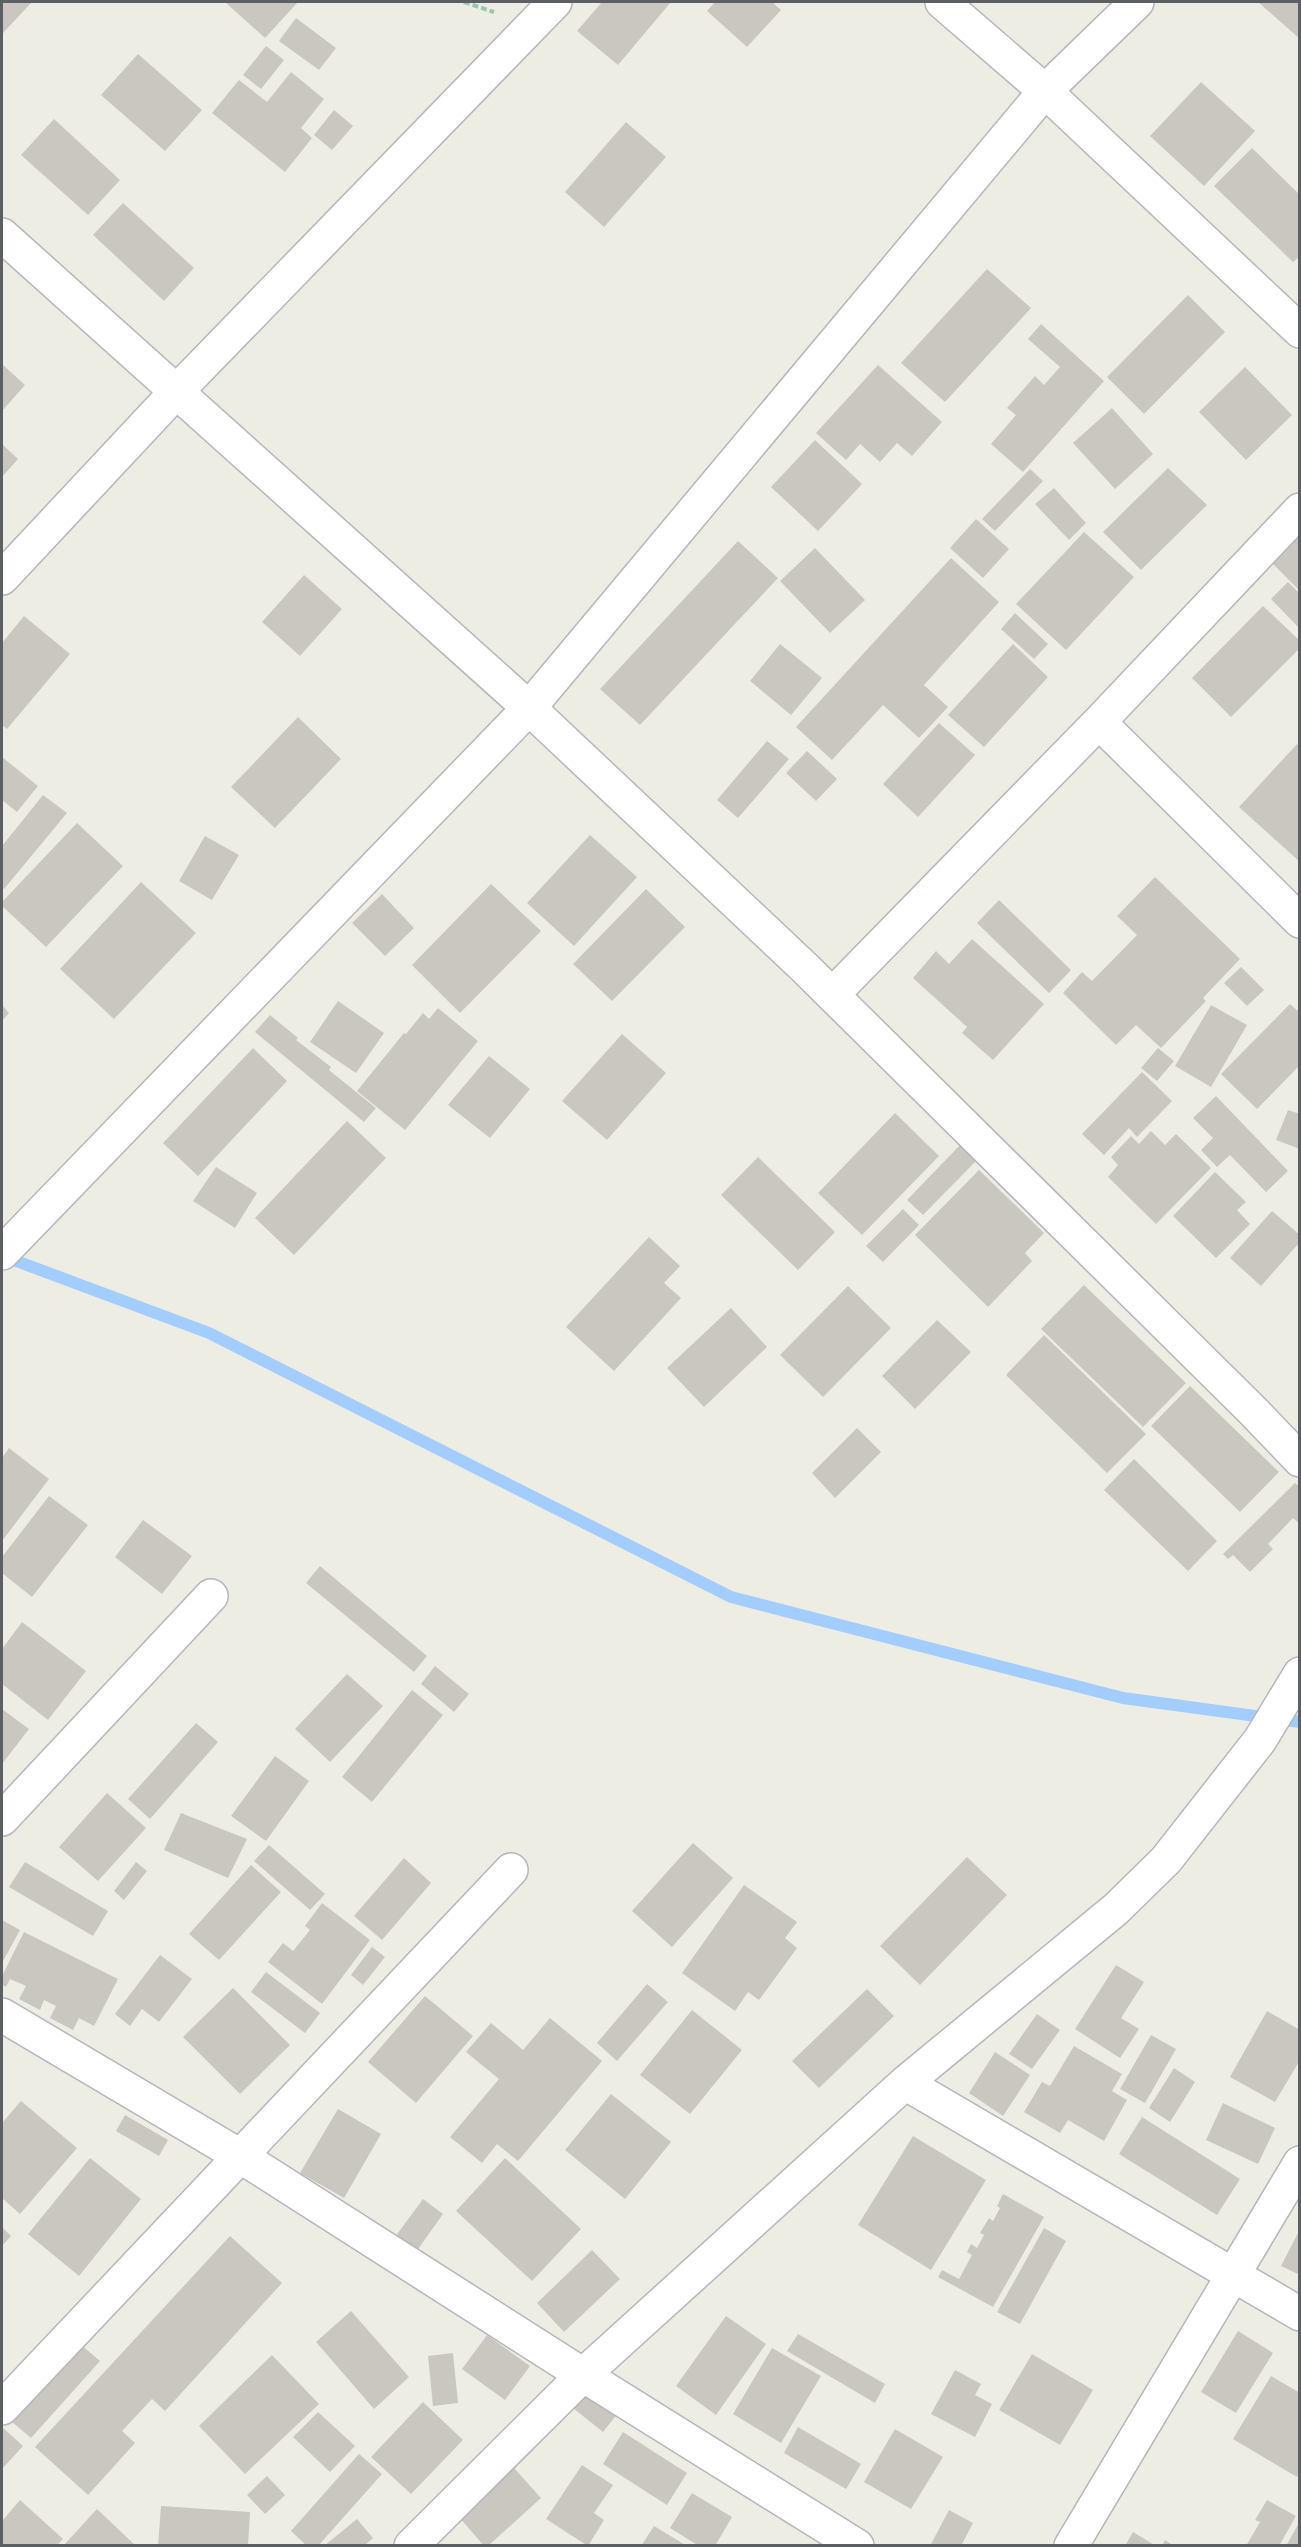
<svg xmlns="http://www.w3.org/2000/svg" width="1301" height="2547" font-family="Raleway,sans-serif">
<rect width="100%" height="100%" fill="#eeede4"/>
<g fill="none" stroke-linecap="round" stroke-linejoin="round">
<path stroke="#a3cdff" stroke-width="12" d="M3,1256L209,1333L731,1597L1123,1698L1300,1722"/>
</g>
<path fill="#cac7c1" d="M2,2H32L3,33L2,32Z
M225,2H298L265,38Z
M602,2H671L618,65L577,31Z
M715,2H772L781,10L747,47L707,11Z
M1258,2H1300V39Z
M296,18L336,48L319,70L279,41Z
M266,46L284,60L261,89L243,75Z
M138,54L202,110L165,151L101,95Z
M291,72L324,99L301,128L312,138L285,172L212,113L239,80L267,102Z
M1201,82L1255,131L1204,186L1150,136Z
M334,110L353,126L332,150L314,135Z
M54,119L120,180L88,215L21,155Z
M626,122L666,157L604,227L565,192Z
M1252,148L1300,195V256L1293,262L1214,186Z
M123,203L194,268L164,301L93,235Z
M987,269L1031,308L945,402L901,363Z
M1188,295L1225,332L1144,414L1107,377Z
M1041,324L1104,381L1023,472L991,444L1016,415L1007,408L1035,376L1044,385L1060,367L1028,339Z
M2,364L25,385L2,411Z
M878,365L942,422L912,456L897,443L880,462L860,444L846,460L816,433Z
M1245,367L1292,415L1246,460L1199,412Z
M1112,408L1153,454L1115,489L1073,443Z
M815,440L862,484L818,531L771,487Z
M2,444L18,459L2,477Z
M1168,468L1207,505L1141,570L1103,532Z
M1030,469L1043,481L995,531L982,519Z
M1054,488L1086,523L1069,540L1035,504Z
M976,519L1009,549L983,578L950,548Z
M1084,532L1134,577L1066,650L1016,604Z
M1300,533V591L1270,561Z
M738,541L778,578L640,725L600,689Z
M815,548L865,600L830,633L780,581Z
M951,558L999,602L924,685L948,707L919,738L883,705L832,760L796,727Z
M304,575L342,609L300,656L262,622Z
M1288,582L1300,594V629L1271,599Z
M1263,606L1300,641V648L1231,717L1192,678Z
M1015,613L1048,644L1034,659L1001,629Z
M24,616L70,654L7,729L2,725V643Z
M780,644L822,678L791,715L750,681Z
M1013,644L1048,677L984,747L948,715Z
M298,717L341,759L275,828L231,787Z
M939,723L975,755L918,817L883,784Z
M767,741L789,759L738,818L717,800Z
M1297,744L1300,746V862L1239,807Z
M807,751L837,779L816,801L786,773Z
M2,757L38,786L17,812L2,800Z
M43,795L67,813L4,889L2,887V846Z
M77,823L123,866L46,947L2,906V902Z
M590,835L637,877L574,946L527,903Z
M205,836L239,855L212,900L179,881Z
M1155,877L1240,959L1203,998L1206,1001L1161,1048L1136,1025L1116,1045L1063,993L1082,972L1092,981L1137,935L1117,916Z
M141,882L196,933L114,1019L60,969Z
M491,884L541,931L460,1013L412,965Z
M646,889L685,927L612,1001L573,964Z
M382,894L414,928L385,956L352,923Z
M999,900L1071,970L1049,993L977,923Z
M972,939L1044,1004L993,1060L962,1033L967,1027L913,978L936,951L949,964Z
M1241,967L1264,990L1247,1006L1224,983Z
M338,1001L384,1033L356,1073L310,1042Z
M1290,1004L1300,1013V1065L1257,1109L1221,1074Z
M2,1005L9,1013L2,1021Z
M1211,1005L1247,1025L1211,1087L1175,1066Z
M438,1008L478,1041L405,1130L357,1091L404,1033L406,1034L423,1013L429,1019Z
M270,1015L298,1038L296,1040L331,1067L329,1070L376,1108L364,1122L255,1032Z
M622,1034L666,1073L607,1140L562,1101Z
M253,1048L287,1081L198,1176L163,1143Z
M1158,1048L1174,1061L1157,1081L1141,1068Z
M489,1056L530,1089L490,1138L448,1105Z
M1142,1072L1172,1101L1137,1137L1129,1128L1104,1155L1082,1134Z
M1216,1096L1288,1171L1266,1192L1230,1155L1217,1167L1201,1150L1213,1138L1193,1118Z
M1288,1110L1300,1114V1149L1276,1140Z
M895,1113L939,1156L862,1235L818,1193Z
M347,1121L386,1158L294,1255L255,1218Z
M1151,1131L1165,1145L1176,1134L1211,1168L1156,1224L1108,1177L1118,1165L1111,1157L1131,1136L1139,1144Z
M962,1143L978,1159L923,1215L907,1200Z
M758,1157L835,1232L798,1270L721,1195Z
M216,1167L257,1193L235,1228L193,1201Z
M979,1170L1044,1233L1025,1253L1032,1261L988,1307L915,1235Z
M1215,1172L1246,1202L1237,1210L1250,1224L1216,1258L1173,1216Z
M903,1209L919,1225L883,1262L866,1246Z
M1272,1211L1300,1235V1242L1261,1286L1230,1258Z
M649,1237L680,1266L664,1283L681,1298L614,1371L566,1327Z
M1084,1285L1186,1383L1143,1427L1041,1329Z
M848,1286L891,1328L823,1397L780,1355Z
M731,1308L767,1347L704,1407L667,1368Z
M937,1320L971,1352L915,1409L882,1376Z
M1044,1335L1146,1434L1107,1473L1006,1375Z
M1190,1386L1279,1472L1240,1512L1151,1426Z
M857,1428L881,1452L835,1498L812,1473Z
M9,1448L49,1479L2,1541V1458Z
M1134,1459L1217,1541L1188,1571L1104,1490Z
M1295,1483L1300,1487V1524L1293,1518L1268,1544L1273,1549L1250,1572L1233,1555L1228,1559L1223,1554Z
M49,1496L88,1525L32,1597L2,1573V1557Z
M143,1520L192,1556L162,1594L115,1557Z
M320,1566L427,1656L414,1672L306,1583Z
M22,1622L86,1671L48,1720L2,1684V1649Z
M435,1666L469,1694L454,1712L421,1684Z
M347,1674L383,1706L330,1762L295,1729Z
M412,1690L443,1715L372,1802L342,1777Z
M2,1709L29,1729L2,1764Z
M196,1723L218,1742L150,1819L128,1799Z
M275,1756L309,1781L266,1841L231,1816Z
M107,1793L146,1828L98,1881L59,1847Z
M181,1813L247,1839L228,1878L164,1850Z
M693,1843L733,1878L672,1947L632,1911Z
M269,1845L325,1894L310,1910L254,1861Z
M967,1857L1007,1895L920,1985L880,1946Z
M404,1858L431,1883L382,1940L354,1916Z
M25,1862L108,1911L93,1936L9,1887Z
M136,1862L147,1871L124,1900L114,1891Z
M251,1865L281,1892L219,1960L189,1934Z
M744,1885L797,1922L785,1938L797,1948L759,2000L748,1992L735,2011L682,1973Z
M322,1903L370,1940L322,2004L268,1962L283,1943L293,1951L310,1930L305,1926Z
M2,1920L20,1930L2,1963Z
M24,1932L118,1979L94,2026L79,2018L73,2030L50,2018L56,2006L44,2000L40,2010L19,1999L26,1986L10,1979L6,1987L2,1985V1976Z
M372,1947L385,1957L363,1985L351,1975Z
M160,1955L192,1979L159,2022L142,2009L130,2026L115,2014Z
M1116,1965L1144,1982L1121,2018L1139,2029L1120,2058L1075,2029Z
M266,1972L320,2013L305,2033L251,1992Z
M647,1984L668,2002L617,2061L597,2043Z
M233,1988L290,2045L240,2094L183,2037Z
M867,1989L894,2016L819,2088L792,2061Z
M425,1996L473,2036L416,2103L368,2062Z
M692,2010L742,2050L690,2114L640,2075Z
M1267,2011L1300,2030V2060L1275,2102L1230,2077Z
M1037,2014L1060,2030L1032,2069L1009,2054Z
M550,2018L602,2061L518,2161L497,2144L482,2163L450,2137L499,2079L466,2052L491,2023L523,2050Z
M1151,2035L1176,2049L1145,2103L1120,2089Z
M1074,2046L1122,2074L1112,2091L1127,2100L1104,2141L1068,2120L1060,2133L1024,2112L1042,2082L1050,2086Z
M995,2052L1030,2075L1003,2116L969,2093Z
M1174,2068L1195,2082L1170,2122L1149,2108Z
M611,2094L671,2142L625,2199L565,2150Z
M21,2101L77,2148L20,2214L2,2198V2123Z
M1223,2103L1275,2128L1258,2164L1206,2140Z
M338,2109L381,2134L344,2198L300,2173Z
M125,2115L168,2140L159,2156L116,2131Z
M1142,2117L1240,2179L1217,2215L1119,2154Z
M913,2136L986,2180L931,2270L858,2225Z
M90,2158L141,2199L79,2276L28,2234Z
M505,2158L581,2229L532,2281L456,2211Z
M1003,2194L1044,2217L993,2307L938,2277L942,2270L959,2279L972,2255L967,2252L971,2244L977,2248L984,2235L980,2233L989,2218L993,2221L1000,2208L997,2206Z
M423,2199L443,2214L416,2252L395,2237Z
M2,2227L11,2236L2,2246Z
M1044,2228L1066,2241L1020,2324L997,2312Z
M1300,2229V2275L1281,2266Z
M230,2236L282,2283L165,2411L152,2399L122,2431L135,2443L88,2495L35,2447Z
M592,2250L620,2279L564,2332L537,2303Z
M351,2311L409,2377L374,2409L316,2342Z
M726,2316L766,2344L716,2415L676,2386Z
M1238,2331L1273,2353L1236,2413L1201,2392Z
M798,2334L885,2384L875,2403L787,2351Z
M487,2335L530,2366L505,2400L462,2369Z
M79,2343L100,2361L31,2438L11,2421Z
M772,2348L821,2376L781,2443L733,2414Z
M453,2353L458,2403L433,2406L428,2356Z
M1032,2354L1093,2390L1060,2445L999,2410Z
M272,2355L319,2404L245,2474L199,2426Z
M955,2370L981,2384L975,2395L992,2404L975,2437L931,2414Z
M1271,2376L1300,2393V2473L1297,2477L1233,2439Z
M592,2384L622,2408L603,2432L573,2408Z
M423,2402L463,2440L411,2494L371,2457Z
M318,2412L355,2446L330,2472L293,2437Z
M2,2427L23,2446L2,2469Z
M798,2427L861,2464L846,2489L784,2453Z
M895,2429L943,2457L911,2509L864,2482Z
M623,2432L687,2473L667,2505L603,2464Z
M359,2454L382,2474L318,2546H307L291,2531Z
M582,2465L613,2485L594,2513L604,2520L588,2546L546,2519Z
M514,2468L541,2498L488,2546H484L459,2517Z
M267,2476L285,2495L265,2514L247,2495Z
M692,2493L732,2517L715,2546H699L670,2528Z
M20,2500L63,2539L56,2546H2V2521Z
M1267,2500L1296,2516L1279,2546H1246L1260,2522L1255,2520Z
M161,2506L250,2512L248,2546H158Z
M97,2509L136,2546L64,2545Z
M949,2510L973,2523L961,2546H930Z
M357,2519L373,2538L364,2546H324Z
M1300,2521V2546H1286Z
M654,2526L687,2546H641Z
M1133,2532L1156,2546H1125Z
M1165,2540L1174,2546H1162Z"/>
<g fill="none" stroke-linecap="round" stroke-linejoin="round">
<defs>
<path id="minor" d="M942,2L1045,91L1300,331
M2,235L529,708L805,968L1254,1412L1300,1460
M2,578L176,392L555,2
M1099,722L1300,921
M832,995L1099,722L1300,510
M2,1253L529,708L1045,91L1137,2
M2,1819L211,1596
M2,2015L240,2156L583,2375L857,2546
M905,2083L1300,2314
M2,2408L511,1870
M411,2546L583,2375L905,2083L1116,1909L1166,1860L1260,1740L1300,1674
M1071,2546L1300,2163"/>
</defs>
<use href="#minor" stroke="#b4b6bb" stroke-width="36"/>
<path stroke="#99c7ab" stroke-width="4" stroke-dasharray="6 3" stroke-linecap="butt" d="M464,2L494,12"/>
<use href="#minor" stroke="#fff" stroke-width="33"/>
</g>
<rect width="1301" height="2547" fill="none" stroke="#5c5f64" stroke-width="6"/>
</svg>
